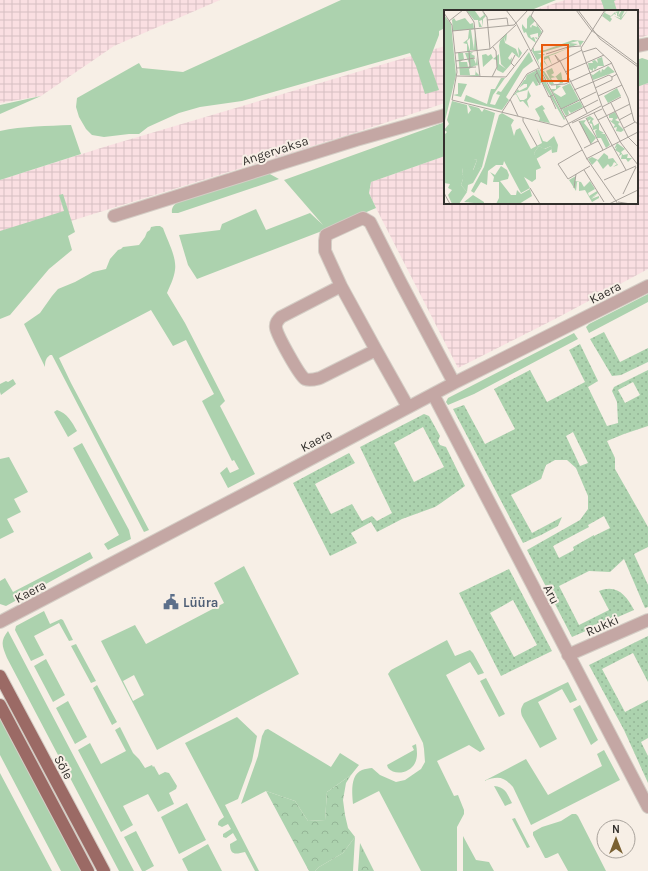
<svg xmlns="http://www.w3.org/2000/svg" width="648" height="871" font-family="Karla,sans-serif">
<defs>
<pattern id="industrial-grid" width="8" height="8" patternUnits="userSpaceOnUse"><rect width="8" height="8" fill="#fadfe2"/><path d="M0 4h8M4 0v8" fill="none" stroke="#d7c0c2"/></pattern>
<pattern id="forest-crowns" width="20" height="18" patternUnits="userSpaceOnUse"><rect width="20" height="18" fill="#acd2ae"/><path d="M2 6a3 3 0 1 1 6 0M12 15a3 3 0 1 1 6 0" fill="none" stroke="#94b596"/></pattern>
<pattern id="park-dots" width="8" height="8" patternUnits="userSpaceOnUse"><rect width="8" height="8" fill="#acd2ae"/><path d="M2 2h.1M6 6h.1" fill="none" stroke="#94b596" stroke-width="1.8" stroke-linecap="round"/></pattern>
</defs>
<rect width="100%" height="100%" fill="#f7efe6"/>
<path fill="url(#industrial-grid)" d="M0,0H220L114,46L41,96L0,103Z
M565,0H648V35L637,39V11H532Z
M445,46V103L348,135L0,243V180L104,147Z
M648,83V269L557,318L458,368L376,208L369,193L371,182L445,156V203H637V87Z"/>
<path fill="#acd2ae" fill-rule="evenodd" d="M341,0H556L529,11H445V28L439,31V35L429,61L439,90L425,94L416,66L410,53L242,101L200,107L179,113L148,127L139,134H129L104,137L92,135L86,129L79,117L76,107L77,98L139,63L142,68L183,72Z
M601,0H616L614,1L617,11H605Z
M642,58L648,60V83L637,87V60Z
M41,96L0,114V105Z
M445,122V156L371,182L369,193L376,208L322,231L197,279L188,265L179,235L220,230L222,224L256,209L266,230L310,213L323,225L284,180Z
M71,125L81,154L0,180V131C23,126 48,126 71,125Z
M268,173L279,179L178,213H172C171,207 175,204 179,201Z
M63,194L75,232L68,236L72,250L49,269L10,315L0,319V231L64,211L59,195Z
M156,226H160L163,228C167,240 177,257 175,270C174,278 170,286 167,293L185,323L225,401L220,406L255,474L228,488L220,473L227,467L230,473L239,469L234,460L232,461L202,401L214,394L186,340L173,346L151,310L59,358L71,383L149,530L144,532L52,355H50C46,358 45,361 45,367L24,324L40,313L52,296L58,289L75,282L93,272L106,269L110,259L118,250L121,249L123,247L139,245L145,237L147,232L150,230L151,227Z
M648,294V302L589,333L586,327L589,324Z
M574,333L578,339L474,394L448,405L446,402L448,398Z
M13,379L16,384L1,395L0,392V384L6,381L8,382Z
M57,410C67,413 72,422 77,431L68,437L54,412Z
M82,443L129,530L131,539L108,550L104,544L119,535L73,448Z
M9,457L28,492L14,499L21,512L7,519L14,532L0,539V459Z
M90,552L93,558L6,606L0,604V581L5,578L13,592Z
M244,566L299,674L157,750L101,641L135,625L146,644L224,603L214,583ZM134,675L144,695L133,701L123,681Z
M44,611L50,624L61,619L63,620L73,640L69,641L59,623L34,636L44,655L31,661L15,630L16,626Z
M8,631L134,871H119L7,658C2,646 0,641 8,631Z
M447,640L455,656L470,650L473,653L484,673L478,675L470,662L446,675L485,749L480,752L469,745L437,761L454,796L458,795L464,810V814L457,827V871H421L379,791L353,804C352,793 350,775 362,770C365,769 369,768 372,768L380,775L396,782L405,780L421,769L425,762L424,749L423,743L388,674L391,670Z
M76,644L96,681L91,683L71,646Z
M46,659L65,695L53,702L34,666Z
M486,678L505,714L499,717L480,681Z
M568,682L577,700L570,703L562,689L538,702L557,739L540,748L522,716C520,710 521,708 524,703Z
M97,685L117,722L112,725L93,688Z
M68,701L87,737L75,744L56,708Z
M580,705L598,740L591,745L573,709Z
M237,717L257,736L252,761L238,799L225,805L259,871H255L245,852C236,854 230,856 230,844L237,840L233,833L226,838L223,837V834L231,829L228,824L222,827L218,825C218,820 221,820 224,817L185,743Z
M0,718L81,871H61L0,755Z
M120,727L133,753L139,759L145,768L152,765L153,767L154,766L159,775L165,772L169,773L177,786L176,789L169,793L174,804L158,812L148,794L123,806L133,825L121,832L78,750L90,743L101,764L126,751L115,730Z
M268,729L331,767L340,753L359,765L351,775L327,792L325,820L308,821L295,801L266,791L241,804L258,756L262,736L265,730Z
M416,744C417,750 418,757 415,763C410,773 395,776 388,768L387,765L414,750L412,746Z
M604,750L620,780L531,825L513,787C503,776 498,776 484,781L526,759L548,795L602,766L597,754Z
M0,773L52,871H0Z
M494,786C506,787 507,794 512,803L505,806Z
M187,803L206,840L179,854L161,817Z
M572,814H576L578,816L606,871H568L558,853L547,858H545L533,835V832L542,827L561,821Z
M515,818L530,847L527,848L512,819Z
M136,831L154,866L145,871H142L124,837Z
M463,836L476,860L489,862L494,871H463Z
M355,837L353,871H315L319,867L343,853Z
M208,844L222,871H188L182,859Z"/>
<path fill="url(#forest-crowns)" d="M351,775L346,783L343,800L345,815L348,828L355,837L343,853L319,867L315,871H309L266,791L295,801L308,821L325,820L327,792Z
M360,843L374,871H358Z"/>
<path fill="url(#park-dots)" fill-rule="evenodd" d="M604,332L620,362L648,348V362L621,375L612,376L590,339Z
M580,344L598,381L588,387L607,426L618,423L617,402L612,391L614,387L648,370V426L624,434L607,441L615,458V469L648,527V547L634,554L648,585V607L645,608L624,559L610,572L589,571L559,586L579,625L609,610L599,591C617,584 626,595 634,610L572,637L527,550L580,520L588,509V496L576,468L567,460H555L546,465L541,479L511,495L532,533L562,517L558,526L541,535L523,543L453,409L464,405L485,444L515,429L494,389L530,370L547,402L585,382L569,350ZM633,382L640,395L625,403L618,390ZM573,432L588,463L580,466L566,436ZM604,516L610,528L594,536V535L573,547L574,550L559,558L553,546L589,527L588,525Z
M424,414L429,416L440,436L438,441L440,445L446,447L465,486L441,503L435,507L402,519L377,532L371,522L351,533L357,543L330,556L293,483L349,453L355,463L315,484L331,514L352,504L362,521L372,516L377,521L392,513L360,447ZM423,427L444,467L414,482L394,443Z
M509,569L552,651L501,676L459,593ZM513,600L537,645L514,657L490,613Z
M648,636V682L633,653L602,669L625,712L648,700V738L641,742L648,756V783L624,730L589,665Z"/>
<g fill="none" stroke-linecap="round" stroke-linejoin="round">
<defs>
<path id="minor" d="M637,46L648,44
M114,216L356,140L445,115
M341,286L281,317C278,320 275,323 276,328C277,335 299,375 305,379C310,381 316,379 320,378L376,350
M433,394L648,807
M408,407L376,350L341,286L325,251V241L326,235L363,218L370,222L401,283L454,383
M0,622L273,479L454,383L648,286
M568,655L648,620"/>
<path id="major" d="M0,676L104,871
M0,705L88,871"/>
</defs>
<use href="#minor" stroke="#d4cdc5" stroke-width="14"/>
<use href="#major" stroke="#d4cdc5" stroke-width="14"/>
<use href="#minor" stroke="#c4a7a4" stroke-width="12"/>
<use href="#major" stroke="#9b6a65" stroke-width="12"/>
</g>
<defs>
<symbol id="civic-bare" viewBox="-9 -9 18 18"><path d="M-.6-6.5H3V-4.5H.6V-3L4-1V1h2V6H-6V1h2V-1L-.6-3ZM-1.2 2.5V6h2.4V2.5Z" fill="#5c6f8a" stroke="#f7efe6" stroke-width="2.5" paint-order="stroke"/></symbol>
</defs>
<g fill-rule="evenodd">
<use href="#civic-bare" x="160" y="591" width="22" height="22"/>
</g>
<g text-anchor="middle" stroke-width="4" stroke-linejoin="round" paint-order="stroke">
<g font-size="13" fill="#33302d" stroke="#f7efe6">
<text transform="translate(275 150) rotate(-18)" y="5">Angervaksa</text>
<text transform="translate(605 292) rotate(-27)" y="5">Kaera</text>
<text transform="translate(316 440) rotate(-28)" y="5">Kaera</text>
<text transform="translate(30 591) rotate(-28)" y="5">Kaera</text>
<text transform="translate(552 594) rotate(62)" y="5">Aru</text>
<text transform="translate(602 625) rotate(-24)" y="5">Rukki</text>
<text transform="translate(64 767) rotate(62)" y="5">Sõle</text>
</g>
<g font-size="13" font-weight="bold" fill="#4e5e75" stroke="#f7efe6" text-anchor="start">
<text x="183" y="607">Lüüra</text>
</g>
</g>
<g transform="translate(444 10)">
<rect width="194" height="194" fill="#f7efe6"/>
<path d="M22,0H34L31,1L36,8L40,5L38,1L42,6L39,9V17L38,10L35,11L38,17H35L34,10H30ZM162,0L161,3L167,6L171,2L175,1V0H176L174,6L178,0H181L177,8L184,0L177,10L170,6L176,8V7L173,6V3L171,2L172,5L170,4L168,6L166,7L168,9L166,12L158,6ZM86,5L91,11L86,16L87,18L88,15L93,17L92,13L98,22L96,25L94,22L96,25L93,29H92L91,27L94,28V23L86,25L87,28L90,27L92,33L84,27L82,22L80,23L78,18V14L82,19L83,18V9ZM10,8L12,11L21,8L26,14L29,13L30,19L9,21L8,10ZM25,20H27L30,40L31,20L33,40H26V28L23,31L26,41H23V34L19,33L24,29ZM63,23L62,32L60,27L61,33L72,39L75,47L74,37L78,43L75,48L68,42L64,48L66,50L68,47L67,54L59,63L53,60V50L49,49L55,44V54L62,59L57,54L55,36L56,31ZM129,30L140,31L136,36L134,31L126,33L134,34L111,44L105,46L108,55L104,48L100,50L104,57L100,52V47L122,39L126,34L93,44H101L94,50L96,57V52L99,55L97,58L88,41L90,37V41L101,40ZM29,42L27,44L31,46L29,49H30L32,54L33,46L35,66H32V62L35,65L34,55L30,56L29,50L30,56L25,59L26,65H31V59L32,66L16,65L14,43H19L20,49L16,52H23L24,57L26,56L21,43ZM108,58L110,63L107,65L111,67L117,62L119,73L114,74L116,73L112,67L107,68L110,74L106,75L98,61H100L108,73L102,61ZM95,59L117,101L121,109L120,110L98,72L96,74L93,72L95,75L92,76L89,71L83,80L72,83L76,90H80L83,88L84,80L87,86L83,91L85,98L79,91L76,92L72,84L69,86L74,79L75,81L83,77V74H80L75,78L80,70L89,68L81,70L83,65ZM14,73L23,74L17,87L9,85L14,84ZM126,73L135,90L117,99L107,79H112V75L117,76L109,82L117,87L122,84L118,77ZM98,95L101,99L99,100L106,113L95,111L96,108L91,99ZM95,136L101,139L107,136L108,139L92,149L90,143ZM160,143L164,146L165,155L164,149L169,148L174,155L169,157L173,154L170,152L168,156L166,157L164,154L159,159L153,150L148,155L144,149L148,147L154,150ZM31,149L33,150L29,160L38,157L29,173L24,175L23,182L17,175L19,169H21L18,164L19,158ZM132,166L131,171L137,172L140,177L146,171L151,179L144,183L145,186L153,181L154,183L147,188L154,184L147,189L155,186V188L148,192L141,180L135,181V172H133L132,181L125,170Z" fill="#acd2ae"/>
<path d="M8,91L23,95L24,104L27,100L24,95L35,98L38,102L40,99L51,103L38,157L29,161L33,150L31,149L25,159L19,158L18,164L22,169H19L17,175L23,182L15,194H8L4,185L8,180L4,178L6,174L0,173V125L3,122L0,120L5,114L3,110ZM58,103L70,110L67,115L70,126L72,120L76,118L87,139L98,133L93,118L99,131L103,132L110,126L114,135L113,142L108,143L107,136L100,139L95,136L90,143L97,158L92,160V169L88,172L80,167L86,178L77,183L60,151L59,155H52L44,161L43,175L37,172L30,183L27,181L40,157L55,105ZM57,156L63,160L65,165L64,169L56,171L67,185H72L73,180L77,184L86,179L88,186L75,194H52L55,188V172H49L50,167L46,162L51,165ZM29,185L40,192V194L20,192Z" fill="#acd2ae"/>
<path d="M0,5L7,14L12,65L0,115ZM85,42L89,51L79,59L62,87L65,90L58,100L20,91L22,85L43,94L47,79H51L57,68H61L49,85L46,94L51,95L56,85L52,84L54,81L57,82ZM42,44L44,46L47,44L49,48L39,57L38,45ZM158,47L160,56H154L151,60L149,58V61L145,59L144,53H149L148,51L151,50L154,53L153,49ZM164,56L171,62L149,70L147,64L149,65L156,60L157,63L158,59L160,60ZM173,78L177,86L164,93L160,86ZM136,91L139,97L127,103L124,100L125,104L122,106L118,99ZM171,102L174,108L171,110L176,112L174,114L180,120L177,122L172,121L173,117L169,118L171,115L165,110L168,111L169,108H165V105ZM146,106L150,109L148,111L150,116L155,113V120L160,123L157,124H161L166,135L162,138L157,128H153L151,121L153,119L149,120L148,114L145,113L147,109L144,111L142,108ZM142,110L140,113L152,128L147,134L135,111ZM173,133L181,139L177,142L179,145L184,144L183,148H188L184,152L182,149H177L178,144L175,146L176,143L171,140L173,137L170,139Z" fill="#acd2ae"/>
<path fill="none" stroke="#a9a39c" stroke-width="1" d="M22,0L30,12L36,67M38,0L43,7L46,39M62,0L72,13L143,149L174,194M132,0L147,20L194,55M134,0L156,29L194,57M161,0L137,38L159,99L177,133L194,155M0,3L8,15L13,62L8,90L118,117L157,96M43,10L63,8L64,15M5,11L19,0M8,21L70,15L84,0M25,41L26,57M87,41L99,21L87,6L90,0M139,42L152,38L167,52L184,88L190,111L194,114M11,43L46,39L72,15M102,44L124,37L137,36M12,51L31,48M116,51L143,103M115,52L111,45L116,51M70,56L67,53L71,45M13,58L32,57M92,60L105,87L109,85M96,61L138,40M121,62L160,45M93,63L91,65L96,75M13,66L62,67L84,39M48,67L53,57L52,41L49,37M107,75L121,74L168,53M151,78L168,70V67M130,80L165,65L168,67L173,64M106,86L112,99M154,86L178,75M66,89L74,106M167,93L184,127L194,137M158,97L177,87M117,99L152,82M58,102L83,64L95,58M150,103L182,160M121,107L154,90M79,108V111L93,136M142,108L159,140M154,110L186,94M175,110L188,103M135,111L147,134M128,113L158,99M180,118L191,112M140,138L154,131M138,140L114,154L124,169L146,156M142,149L194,122M140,160L160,192M160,170L192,156M86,178L96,194M130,178L132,164M0,183L6,194M179,184L192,157M174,192L187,194M165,194L194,180"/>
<path fill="#e8590c" fill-opacity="0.15" stroke="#e8590c" stroke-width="2" d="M98,35H124V71H98Z"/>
<rect width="194" height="194" fill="none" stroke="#33302d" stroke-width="2"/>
</g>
<g transform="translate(616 839)"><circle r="19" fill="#f7efe6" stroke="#a9a39c"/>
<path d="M0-3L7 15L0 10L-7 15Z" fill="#7a6132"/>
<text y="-6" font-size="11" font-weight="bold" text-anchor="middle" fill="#33302d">N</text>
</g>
</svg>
